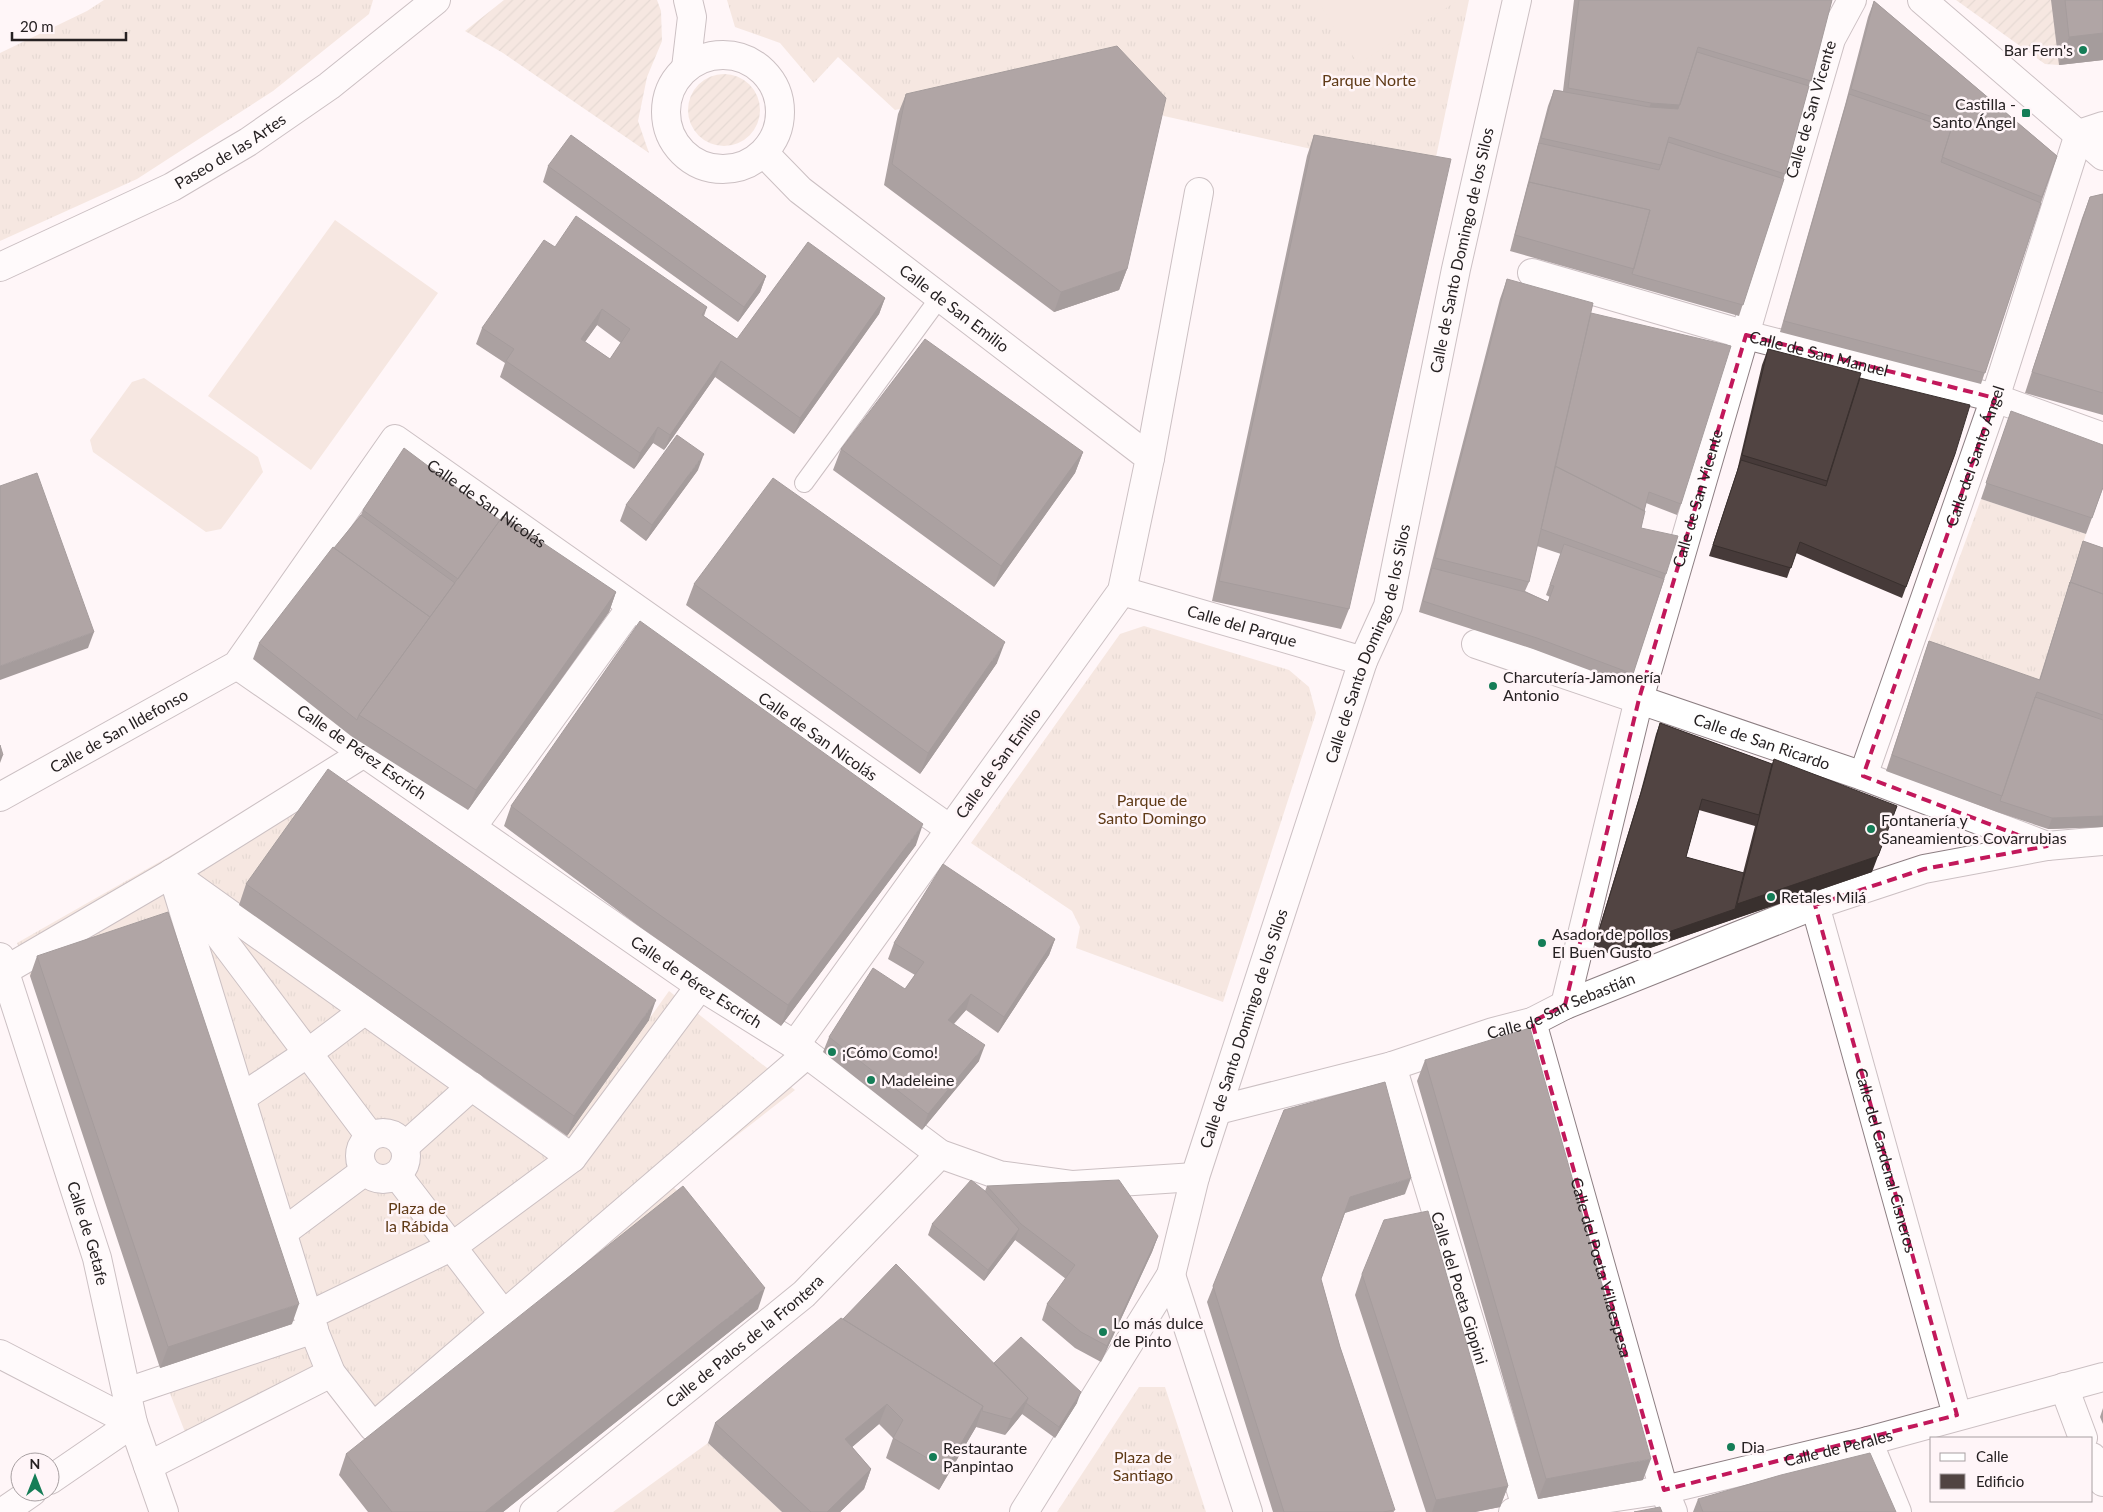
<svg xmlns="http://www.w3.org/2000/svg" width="2103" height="1512" font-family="Lato,sans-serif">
<defs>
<pattern id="grass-tufts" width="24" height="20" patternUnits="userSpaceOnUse" patternTransform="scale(1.25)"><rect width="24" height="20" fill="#ead6c5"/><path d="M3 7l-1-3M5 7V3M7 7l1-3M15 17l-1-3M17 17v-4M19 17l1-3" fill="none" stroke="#c9b7a9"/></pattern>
<pattern id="garden-furrows" width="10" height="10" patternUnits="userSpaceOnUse" patternTransform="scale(1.25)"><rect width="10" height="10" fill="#ead6c5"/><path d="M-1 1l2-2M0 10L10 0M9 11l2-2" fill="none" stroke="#c9b7a9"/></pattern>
</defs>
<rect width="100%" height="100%" fill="#fff5f8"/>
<path fill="url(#grass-tufts)" d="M104,0H373L369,14L273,91L137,179L0,241V53L87,11Z
M727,0H1469L1432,176L1164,116L1105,63L895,110L838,57L814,83L780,43L735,27Z
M1981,499L2086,534L2034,696L1923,657Z
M1144,626L1289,670L1309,687L1316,713L1223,1002L1076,948L1080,927L1072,911L971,843L1120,634Z
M307,778L566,1136L669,991L795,1090L672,1186L684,1197L384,1439L333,1380L194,1455L160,1368V933L30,976L17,943Z
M1139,1387H1165L1206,1512H1057Z
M708,1443L782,1512H613Z"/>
<path fill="url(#garden-furrows)" d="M504,0H657L661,11L662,41L647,77L638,121L649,153L503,53L465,31Z
M1956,0H2068L2075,61L2059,65L2045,64Z
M688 110a36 36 0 1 1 72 0a36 36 0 1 1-72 0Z"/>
<path fill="#ead6c5" d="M1317,0H1457V1L1358,64Z
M335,220L438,293L311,470L208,396Z
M144,378L258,457L263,472L221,529L206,532L93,452L90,440L132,382Z"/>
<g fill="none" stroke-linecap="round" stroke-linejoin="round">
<defs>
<path id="lane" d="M804,483L940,297"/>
<g id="street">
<circle cx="723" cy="112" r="57"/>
<path d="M686,68L692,17L688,0"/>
<path id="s1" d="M764,153L800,190L1150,458L1122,591L795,1045"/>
<path id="s2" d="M1532,273L1746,335L1995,398L2103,437"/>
<path d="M1150,458L1199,192"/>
<path id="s3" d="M1122,591L1363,661"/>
<path id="s4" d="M1476,644L1863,776L2047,846"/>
<path id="s5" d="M237,665L700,986L795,1045L940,1154L999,1175L1073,1185L1195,1177"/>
<path id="s6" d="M1863,776L1995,398L2079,134L2103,126"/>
<path id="s7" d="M0,797L237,665L395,439L950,829"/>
<path d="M472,827L632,606"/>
<path d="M172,873L308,1316L331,1373L373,1427L807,1054"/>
<path d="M172,873L572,1158"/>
<path d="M188,894L370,1136"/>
<path id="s8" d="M1815,905L1957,1415"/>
<path id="s9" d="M0,957L97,1258L133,1423L164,1512"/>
<path d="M4,971L172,873L364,753"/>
<path id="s10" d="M1565,1005L1639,699L1831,39L1852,0"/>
<path id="s11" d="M1532,1022L1664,1490L1673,1512"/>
<path id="s12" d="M1392,1066L1527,1510"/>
<path d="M241,1098L308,1053L365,1010"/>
<path id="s13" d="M1218,1110L1392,1066L1493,1032L1532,1022L1565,1005L1815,905L1924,869L2047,846L2103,841"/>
<circle cx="383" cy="1156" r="23"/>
<path d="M405,1146L472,1086"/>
<path d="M397,1175L504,1315"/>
<path d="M282,1233L365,1171"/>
<path d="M308,1316L453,1246L572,1158L700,986"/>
<path d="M0,1354L133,1423L50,1480"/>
<path d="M2064,1387L2083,1438"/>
<path d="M127,1392L314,1329"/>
<path d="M1868,1441L1897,1512"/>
<path d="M2092,1457L2103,1482"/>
<path d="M148,1466L331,1373"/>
<path d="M3,1512L32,1492"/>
<path id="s14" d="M534,1512L804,1294L940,1154"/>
<path id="s15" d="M1513,1512L1664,1490L1868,1441L2103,1377"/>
</g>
<g id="secondary">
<path d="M1922,0L2103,156"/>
<path id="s16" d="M0,267L172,187L248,142L329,86L436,0"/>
<path d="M1171,1275L1248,1512"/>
<path id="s17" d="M1024,1512L1171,1275L1195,1177L1363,661L1388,606L1456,269L1517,0"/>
</g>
</defs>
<use href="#lane" stroke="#8d7f83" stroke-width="20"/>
<use href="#street" stroke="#8d7f83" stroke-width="30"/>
<use href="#secondary" stroke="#8d7f83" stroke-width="30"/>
<use href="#lane" stroke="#fff" stroke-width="18"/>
<use href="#street" stroke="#fff" stroke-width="28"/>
<use href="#secondary" stroke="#fff" stroke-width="28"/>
</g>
<path fill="#463a39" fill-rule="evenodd" d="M1574,0H1832L1785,174L1739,316L1510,251L1548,106L1554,90L1563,91Z
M2051,0H2103V60L2059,65Z
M1874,1L2057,156L2041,203L1981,384L1780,332L1845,105L1868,17Z
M906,94L1127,269L1119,290L1054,312L884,185L898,114Z
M1314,135L1349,609L1341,629L1212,601L1307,156Z
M548,166L766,276L760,292L738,322L543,182Z
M2103,194V415L2025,393L2082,218L2090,197Z
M555,247L707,307L704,316L737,339L885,298L879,314L794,434L715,377L664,450L653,443L634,469L500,377L505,363L476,344L482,328ZM597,325L621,343L610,359L585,342Z
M1507,279L1591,313L1681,504L1677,515L1646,503L1641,528L1666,574L1629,685L1533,649L1419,612L1500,299ZM1537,546L1561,554L1546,595L1550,597L1548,602L1525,591L1529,582Z
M1768,349L1860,378L1955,454L1902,598L1796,553L1787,578L1709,556L1737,471L1762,365Z
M2011,411L2103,488L2086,534L1981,499Z
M841,449L1083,452L1075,473L994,587L833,470Z
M698,470L646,541L620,521L626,505Z
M363,510L500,520L616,592L609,612L468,810L351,736L253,659L259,643L361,515Z
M2083,541L2103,548V827L2048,829L1997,812L1886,771L1929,641L2039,680Z
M694,584L997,663L920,774L686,605Z
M1660,723L1772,764L1774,759L1872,872L1618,959L1594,945L1640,794L1656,734ZM1699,810L1755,826L1743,873L1686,857Z
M511,806L916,845L781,1026L640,927L504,826Z
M246,884L649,1020L567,1136L239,905Z
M1055,939L1049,955L998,1033L966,1010L954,1024L979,1061L922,1130L823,1052L829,1037L905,989L915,975L888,959L894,943Z
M37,956L292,1324L160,1368L30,976Z
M1425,1060L1643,1480L1538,1499L1417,1081Z
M1284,1110L1405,1194L1345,1213L1321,1279L1340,1347L1394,1512H1273L1207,1302Z
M987,1186L1158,1236L1152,1252L1101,1362L1075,1348L1042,1320L1047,1304L1066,1279L1015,1240L984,1281L928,1235L932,1224L985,1191Z
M1362,1274L1508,1486L1500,1507L1475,1512H1426L1355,1295Z
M758,1309L503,1512H368L339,1475L346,1454Z
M843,1319L994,1363L1077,1403L1055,1438L1022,1414L1005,1435L976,1427L939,1490L886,1458L893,1438L879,1424L852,1447L871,1469L864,1489L840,1512H782L708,1443L715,1423Z
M2103,1408V1424L2100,1417Z
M1698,1499L1896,1512H1693Z"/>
<path fill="#39302e" d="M2103,33V60L2059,65L2069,37Z
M1651,103L1680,105L1672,125L1643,123Z
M1127,269L1119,290L1054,312L1061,292Z
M766,276L760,292L738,322L744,307Z
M885,298L879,314L794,434L800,418Z
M602,309L597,325L575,355L581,339Z
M721,361L715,377L664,450L670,435Z
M658,427L653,443L634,469L640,453Z
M1083,452L1075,473L994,587L1001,566Z
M704,454L698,470L646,541L652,525Z
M616,592L609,612L468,810L476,790Z
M94,632L88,648L0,680V666Z
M1005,642L997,663L920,774L928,753Z
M3,755L0,763V756Z
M1897,806L1872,872L1731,920L1737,904Z
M2103,816V827L2048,829L2052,818Z
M923,824L916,845L781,1026L788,1005Z
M1735,909L1731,920L1618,959L1622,948Z
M1055,939L1049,955L998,1033L1004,1017Z
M971,994L966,1010L942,1036L948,1020Z
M656,1000L649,1020L567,1136L574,1116Z
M985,1045L979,1061L922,1130L928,1114Z
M1411,1178L1405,1194L1344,1213L1350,1197Z
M1019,1229L1015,1240L984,1281L988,1270Z
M1158,1236L1152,1252L1101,1362L1107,1346Z
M765,1288L758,1309L503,1512H485Z
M299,1304L292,1324L160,1368L168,1347Z
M1081,1392L1077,1403L1055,1438L1059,1427Z
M1028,1398L1022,1414L1005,1435L1011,1419Z
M887,1404L879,1424L837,1460L845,1439Z
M983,1406L976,1427L939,1490L946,1469Z
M1651,1459L1643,1480L1538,1499L1546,1479Z
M871,1469L864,1489L840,1512H827Z
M1508,1486L1500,1507L1475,1512H1432L1436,1500Z"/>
<path fill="#514442" stroke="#39302e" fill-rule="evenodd" d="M1579,0H1832L1811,81L1698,47L1680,105L1651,103L1568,88Z
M2065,0H2103V33L2069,37Z
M1874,1L2057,156L2042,197L1942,157L1953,124L1851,89Z
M1117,46L1166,98L1127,269L1061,292L892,164L906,94Z
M1697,52L1809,86L1785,174L1669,137L1661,165L1541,138L1554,90L1649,107L1678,109Z
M1849,94L1951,129L1941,162L2041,203L1985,373L1784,321Z
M571,135L766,276L744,307L548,166Z
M1314,135L1451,159L1349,609L1219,581Z
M1668,142L1784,179L1743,305L1632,274L1650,210L1529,182L1528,187L1539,143L1659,170Z
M1529,182L1650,210L1634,269L1515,235Z
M2103,194V393L2032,372L2090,197Z
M576,216L707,307L702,315L737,339L808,242L885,298L800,418L721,361L670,435L658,427L640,453L506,361L514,349L482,328L544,240L555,247ZM602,309L630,329L610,359L581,339Z
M1507,279L1593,303L1529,582L1435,558Z
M1591,313L1731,346L1681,504L1649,492L1644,511L1555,466Z
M925,339L1083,452L1001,566L841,449Z
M1768,349L1861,373L1827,481L1742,455Z
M1860,378L1970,405L1955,454L1906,587L1800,542L1791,568L1713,545L1741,460L1826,486Z
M2011,411L2103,445V487L2092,518L1986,483Z
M677,435L704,454L652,525L626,505Z
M404,448L500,520L458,579L363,510Z
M1555,466L1645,511L1641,528L1678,536L1666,574L1541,529Z
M37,473L94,632L0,666V486Z
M773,478L1005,642L928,753L694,584Z
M361,515L455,583L430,617L334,548Z
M503,516L616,592L476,790L359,715Z
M2083,541L2103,548V594L2070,582L2069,587Z
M1564,544L1664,579L1633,674L1537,638L1423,601L1432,568L1525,592L1548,602L1554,586L1550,585Z
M333,547L430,617L359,715L357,720L259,643Z
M2070,582L2103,594V715L2037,692L2002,796L1892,755L1929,641L2040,680Z
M640,621L923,824L788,1005L647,906L511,806Z
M2035,697L2103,720V816L2052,818L2000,801Z
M1660,723L1772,764L1759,815L1702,799L1686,857L1744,873L1735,909L1622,948L1598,934L1644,783Z
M0,745L3,755L0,756Z
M1774,759L1897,806L1878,856L1737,904Z
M328,769L656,1000L574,1116L246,884Z
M943,864L1055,939L1004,1017L971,994L948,1020L985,1045L928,1114L829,1037L873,968L905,989L924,962L894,943Z
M168,912L299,1304L168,1347L37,956Z
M1530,1028L1651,1459L1546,1479L1425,1060Z
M1385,1082L1411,1178L1350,1197L1321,1279L1340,1347L1395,1510L1383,1512H1284L1213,1286L1284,1110Z
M971,1180L985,1191L1019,1229L988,1270L932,1224Z
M1119,1180L1158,1236L1107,1346L1081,1332L1047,1304L1075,1265L1021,1224L987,1186Z
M683,1186L765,1288L485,1512H392L346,1454Z
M1428,1211L1508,1486L1436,1500L1362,1274L1384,1220Z
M896,1264L1028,1398L1011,1419L982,1411L983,1406L843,1319Z
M841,1318L983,1406L946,1469L893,1438L903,1420L887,1404L845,1439L871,1469L827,1512H811L715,1423Z
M1021,1337L1081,1392L1059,1427L1026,1403L1028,1398L994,1363Z
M1870,1453L1896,1512H1703L1698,1499L1781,1475Z
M1660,1507L1662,1512H1634Z"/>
<path d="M0 0H2103V1512H0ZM1746,335L1995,398L1863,776L2047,846L1924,869L1815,905L1957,1415L1664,1490L1532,1022L1565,1005L1639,699Z" fill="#fff5f8" fill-opacity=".55" fill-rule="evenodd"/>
<path fill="none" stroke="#c2185b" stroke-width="4" stroke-dasharray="10 6" stroke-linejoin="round" d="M1746,335L1995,398L1863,776L2047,846L1924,869L1815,905L1957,1415L1664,1490L1532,1022L1565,1005L1639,699Z"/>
<g fill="#157d57" stroke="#fff5f8" stroke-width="2">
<circle cx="2083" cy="50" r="5"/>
<rect x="2021" y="108" width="10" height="10" rx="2.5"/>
<circle cx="1493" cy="686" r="5"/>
<circle cx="1871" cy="829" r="5"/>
<circle cx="1771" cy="897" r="5"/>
<circle cx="1542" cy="943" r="5"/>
<circle cx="832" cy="1052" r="5"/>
<circle cx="871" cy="1080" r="5"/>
<circle cx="1103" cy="1332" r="5"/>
<circle cx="1731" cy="1447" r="5"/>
<circle cx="933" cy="1457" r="5"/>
</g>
<g text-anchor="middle" stroke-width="5" stroke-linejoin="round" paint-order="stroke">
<g font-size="16" fill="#262122" stroke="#fff5f8" text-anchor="start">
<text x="2073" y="56" text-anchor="end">Bar Fern's</text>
<text x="2016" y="110" text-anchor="end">Castilla -<tspan x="2016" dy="18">Santo Ángel</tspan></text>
<text x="1503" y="683">Charcutería-Jamonería<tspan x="1503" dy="18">Antonio</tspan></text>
<text x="1881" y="826">Fontanería y<tspan x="1881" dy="18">Saneamientos Covarrubias</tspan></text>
<text x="1781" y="903">Retales Milá</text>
<text x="1552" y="940">Asador de pollos<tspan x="1552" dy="18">El Buen Gusto</tspan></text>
<text x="842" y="1058">¡Cómo Como!</text>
<text x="881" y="1086">Madeleine</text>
<text x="1113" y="1329">Lo más dulce<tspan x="1113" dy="18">de Pinto</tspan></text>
<text x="1741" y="1453">Dia</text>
<text x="943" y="1454">Restaurante<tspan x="943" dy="18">Panpintao</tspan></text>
</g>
<g font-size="16" fill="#5f3a16" stroke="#fff5f8">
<text x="1369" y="86">Parque Norte</text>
<text x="1152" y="806">Parque de<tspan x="1152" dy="18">Santo Domingo</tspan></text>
<text x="417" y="1214">Plaza de<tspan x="417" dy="18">la Rábida</tspan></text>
<text x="1143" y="1463">Plaza de<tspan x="1143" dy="18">Santiago</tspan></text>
</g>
<g font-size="16" fill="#262122" stroke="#fff5f8">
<text dy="6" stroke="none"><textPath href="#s10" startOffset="929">Calle de San Vicente</textPath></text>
<text dy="6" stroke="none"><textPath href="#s16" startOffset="258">Paseo de las Artes</textPath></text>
<text dy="6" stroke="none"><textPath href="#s17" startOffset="1346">Calle de Santo Domingo de los Silos</textPath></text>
<text dy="6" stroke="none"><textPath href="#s1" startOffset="246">Calle de San Emilio</textPath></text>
<text dy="6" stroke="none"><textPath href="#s2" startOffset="298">Calle de San Manuel</textPath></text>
<text dy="6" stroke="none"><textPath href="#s6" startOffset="339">Calle del Santo Ángel</textPath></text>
<text dy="6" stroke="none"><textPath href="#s10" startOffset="524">Calle de San Vicente</textPath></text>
<text dy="6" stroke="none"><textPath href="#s7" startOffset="659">Calle de San Nicolás</textPath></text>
<text dy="6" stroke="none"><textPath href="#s3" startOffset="125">Calle del Parque</textPath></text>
<text dy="6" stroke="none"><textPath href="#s17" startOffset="941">Calle de Santo Domingo de los Silos</textPath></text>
<text dy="6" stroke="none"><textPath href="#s7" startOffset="136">Calle de San Ildefonso</textPath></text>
<text dy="6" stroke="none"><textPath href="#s7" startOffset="1064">Calle de San Nicolás</textPath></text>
<text dy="6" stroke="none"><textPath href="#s4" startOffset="302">Calle de San Ricardo</textPath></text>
<text dy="6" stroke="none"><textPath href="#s5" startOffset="152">Calle de Pérez Escrich</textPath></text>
<text transform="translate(998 763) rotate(-54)" y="6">Calle de San Emilio</text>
<text dy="6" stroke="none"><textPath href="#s5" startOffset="558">Calle de Pérez Escrich</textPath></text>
<text dy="6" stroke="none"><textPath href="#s13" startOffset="359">Calle de San Sebastián</textPath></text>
<text dy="6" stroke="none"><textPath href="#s17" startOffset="536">Calle de Santo Domingo de los Silos</textPath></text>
<text dy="6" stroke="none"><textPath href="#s8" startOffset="265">Calle del Cardenal Cisneros</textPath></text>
<text dy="6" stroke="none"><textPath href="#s9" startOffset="290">Calle de Getafe</textPath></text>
<text dy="6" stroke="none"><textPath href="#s11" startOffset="255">Calle del Poeta Villaespesa</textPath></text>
<text dy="6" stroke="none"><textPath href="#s12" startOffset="232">Calle del Poeta Gippini</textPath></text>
<text dy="6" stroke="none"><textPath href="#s14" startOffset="271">Calle de Palos de la Frontera</textPath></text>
<text dy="6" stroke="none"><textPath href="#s15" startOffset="332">Calle de Perales</textPath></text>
</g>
</g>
<rect x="1930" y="1437" width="162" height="65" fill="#fff5f8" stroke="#a8a0a2"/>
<rect x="1940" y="1453" width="25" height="8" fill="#ffffff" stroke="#a8a0a2"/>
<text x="1976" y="1462" font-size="15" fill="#262122">Calle</text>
<rect x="1940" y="1474" width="25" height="15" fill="#514442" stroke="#a8a0a2"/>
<text x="1976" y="1487" font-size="15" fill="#262122">Edificio</text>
<g transform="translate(35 1477)"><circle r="24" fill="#fff5f8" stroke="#a8a0a2"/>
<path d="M0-4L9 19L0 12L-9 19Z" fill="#157d57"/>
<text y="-8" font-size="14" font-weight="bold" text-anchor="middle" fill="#262122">N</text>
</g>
<path d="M12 32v8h114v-8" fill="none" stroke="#262122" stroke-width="2.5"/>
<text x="20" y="32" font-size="15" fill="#262122" stroke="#fff5f8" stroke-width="4" paint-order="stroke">20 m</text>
</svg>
